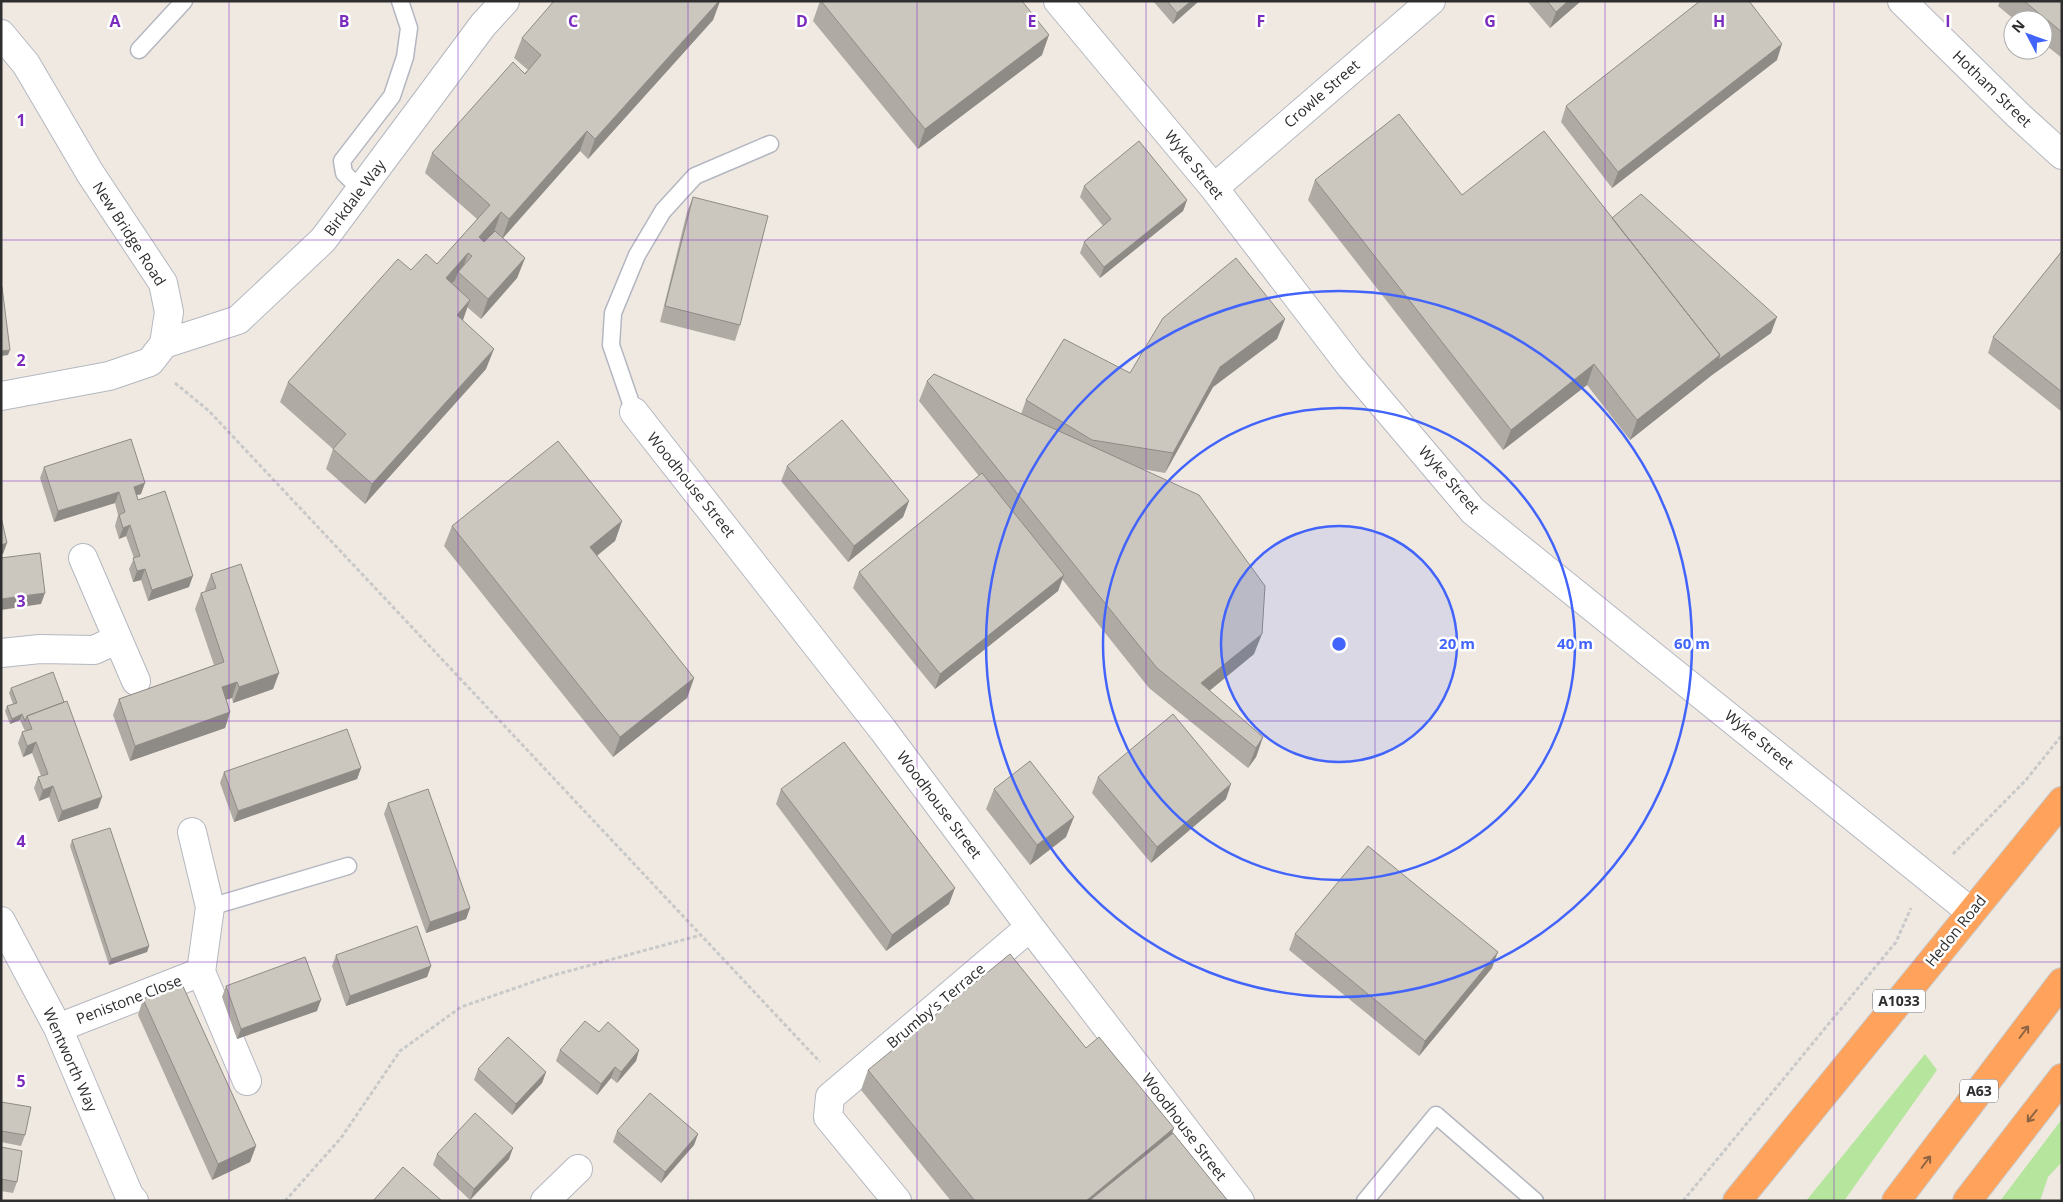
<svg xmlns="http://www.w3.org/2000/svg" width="2063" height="1202" font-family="'Open Sans',sans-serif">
<rect width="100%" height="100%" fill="#efe9e1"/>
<path fill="#b6e59e" d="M1925,1054L1937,1070L1844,1201H1806Z
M2062,1119V1162L2048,1177L2040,1201H2000Z"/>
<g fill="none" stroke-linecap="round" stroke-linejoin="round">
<defs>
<path id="lane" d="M139,50L184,1
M361,190L344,173L342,161L392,96L405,57L409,28L400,1
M634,412L611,345L613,313L637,255L663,211L695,176L770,144
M210,907L348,866
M1365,1201L1436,1115L1535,1201"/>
<path id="street" d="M1058,1L1214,188L1351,367L1473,511L1971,912
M1902,1L2019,116L2062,155
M1,34L26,64L90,173L163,283L169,312L164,344L150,362L109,376L1,396
M1214,188L1431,1
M164,344L238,320L323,240L483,25L505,1
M634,412L883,730L1030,927L1240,1201
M83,558L136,681
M1,653L40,649L94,650L118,639
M192,832L210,907L201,972
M1,921L58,1028L129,1195L134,1201
M58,1028L201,972L247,1081
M545,1201L578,1169
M897,1201L828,1117L830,1097L1030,927"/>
<path id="highway" d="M1737,1201L2062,801
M1896,1201L2062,982
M1967,1201L2062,1078"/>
</defs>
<use href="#lane" stroke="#b4b7c1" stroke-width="19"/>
<use href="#street" stroke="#b4b7c1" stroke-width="30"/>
<use href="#highway" stroke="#c9c9c9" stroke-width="30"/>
<path stroke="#c9c9c9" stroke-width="3" stroke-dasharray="4 2.5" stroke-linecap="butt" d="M175,383L209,411L820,1062
M1953,854L2026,780L2062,735
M285,1201L341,1138L400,1051L461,1007L547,977L701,935
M1683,1201L1896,942L1911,908"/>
<use href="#lane" stroke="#fff" stroke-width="16"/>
<use href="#street" stroke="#fff" stroke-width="28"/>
<use href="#highway" stroke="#ffa35c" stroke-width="28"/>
</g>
<path fill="#afaba4" d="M554,1H720L713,20L588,159L580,151L503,238L525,258L517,278L481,319L467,307L462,321L486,369L365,504L326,469L333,449L280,402L288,382L411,270L437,264L477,219L425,173L432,153L528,70L514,58L522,38Z
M820,1L1042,55L918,149L813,21Z
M1153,1H1199L1173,24Z
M1527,1H1581L1550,28Z
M2000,1H2062V58L2043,43V20H2015L1998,6Z
M1777,60L1612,188L1561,122L1566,106Z
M1315,180L1462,195L1612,218L1771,333L1712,375L1630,440L1587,385L1503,450L1308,200Z
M1084,186L1187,200L1183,211L1100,278L1080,253L1084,242L1103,226L1080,197Z
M693,197L740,325L735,341L660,322L687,212Z
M2062,251V412L1988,353L1993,337Z
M1285,319L1277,339L1213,387L1165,473L1142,469L1254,654L1209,691L1263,737L1256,757L1248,768L1149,688L1062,579L1058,591L935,689L853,588L859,572L979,476L919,401L927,381L1021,414L1026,400L1130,373Z
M787,466L909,501L903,517L848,562L781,481Z
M44,467L141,494L137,495L138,500L189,587L148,601L141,580L133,582L129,569L134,558L126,536L119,539L115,526L118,515L115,503L54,522L40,478Z
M622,521L615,541L597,556L694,678L687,698L613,757L444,546L452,526Z
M211,574L279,673L273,689L233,703L232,698L226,699L230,712L225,728L130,761L113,715L119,699L214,665L195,609L201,593L206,592L205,590Z
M11,688L98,808L58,822L49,797L39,801L34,788L38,777L41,776L32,753L23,757L18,743L22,732L25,731L20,720L10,724L5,711L7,706L13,704L9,693Z
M361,768L357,779L234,822L220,783L224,772Z
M1098,777L1226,799L1151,863L1092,793Z
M781,789L949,904L886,951L776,804Z
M994,789L1066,837L1030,865L986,809Z
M388,803L470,908L466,919L426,933L384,814Z
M72,840L149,946L147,952L109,965L70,846Z
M1295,934L1492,968L1419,1056L1289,950Z
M336,955L431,966L427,977L346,1006L332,966Z
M226,986L317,1011L237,1039L222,997Z
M143,999L256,1146L250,1162L212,1180L138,1015Z
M599,1032L639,1050L636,1061L617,1083L611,1078L597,1095L556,1061L560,1050Z
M1086,1048L1173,1133L1228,1201H951L861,1090L868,1070Z
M478,1069L546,1072L542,1083L512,1115L474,1080Z
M1,1102L25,1135L21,1146L1,1142Z
M617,1131L698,1134L694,1145L661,1183L613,1142Z
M1,1147L17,1182L13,1193L1,1191Z
M437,1154L509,1159L470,1200L433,1165Z"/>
<path fill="#8e8b86" d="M719,1H720L713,20L588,159L595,139Z
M1191,1H1199L1173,24L1177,13Z
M1568,1H1581L1550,28L1556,12Z
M1049,35L1042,55L918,149L925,129Z
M1782,44L1777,60L1612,188L1618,172Z
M587,131L580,151L502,239L509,219Z
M1187,200L1183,211L1100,278L1104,267Z
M501,212L494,232L472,257L479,237Z
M468,253L461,273L458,272L455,280L438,298L446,278Z
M525,258L517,278L481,319L488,299Z
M470,300L463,320L449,336L457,315Z
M1777,317L1771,333L1712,375L1630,440L1637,420L1720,355Z
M1285,319L1277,339L1213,387L1165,473L1173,453L1220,367Z
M494,349L486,369L365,504L372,484Z
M10,350L8,355L1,356V351Z
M1594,364L1587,385L1503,450L1511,430Z
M145,483L141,494L130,497L134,487Z
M119,492L115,503L54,522L58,511Z
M909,501L903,517L848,562L854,546Z
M622,521L615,541L582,567L590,547Z
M130,525L126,536L119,539L123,528Z
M7,543L3,554L1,555V545Z
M145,569L141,580L133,582L137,571Z
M1064,575L1058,591L935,689L940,674Z
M193,576L189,587L148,601L152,590Z
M45,593L41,604L1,610V599Z
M1262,634L1254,654L1197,701L1201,683Z
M279,673L273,689L233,703L239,687Z
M694,678L687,698L613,757L620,737Z
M237,682L232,698L216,703L222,687Z
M230,712L225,728L130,761L135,746Z
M22,714L20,720L10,724L12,719Z
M1263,737L1256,757L1248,768L1256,748Z
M36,742L32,753L23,757L27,746Z
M361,768L357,779L234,822L238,811Z
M1231,784L1226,799L1151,863L1157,847Z
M53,786L49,797L39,801L43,790Z
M102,797L98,808L58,822L62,811Z
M1074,817L1066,837L1030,865L1037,845Z
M955,888L949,904L886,951L892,935Z
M470,908L466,919L426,933L430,922Z
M149,946L147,952L109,965L111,959Z
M1498,952L1492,968L1419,1056L1425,1041Z
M431,966L427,977L346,1006L350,996Z
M321,1000L317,1011L237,1039L241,1029Z
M639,1050L636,1061L617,1083L621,1072Z
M615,1067L611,1078L597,1095L601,1084Z
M546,1072L542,1083L512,1115L516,1104Z
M1174,1128L1167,1148L1103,1201H1086Z
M698,1134L694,1145L661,1183L665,1172Z
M256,1146L250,1162L212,1180L218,1164Z
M513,1148L509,1159L470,1200L474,1189Z"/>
<path fill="#cbc7bf" stroke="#8e8b86" d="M554,1H719L595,139L587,131L509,219L501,212L479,237L484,242L495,231L525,258L488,299L458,272L472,256L468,253L446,278L470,300L457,315L494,349L372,484L333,449L346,434L288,382L398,259L411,270L426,254L437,264L490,205L432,153L513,62L525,74L541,55L522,38Z
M821,1H1022L1049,35L925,129Z
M1167,1H1191L1177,13Z
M1547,1H1568L1556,12Z
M1700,1H1749L1782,44L1618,172L1566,106Z
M2024,1H2062V32Z
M1399,114L1462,195L1544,131L1720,355L1637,420L1594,364L1511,430L1315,180Z
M1139,141L1187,200L1104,267L1084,242L1111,219L1084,186Z
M1641,194L1777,317L1718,360L1720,355L1612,218Z
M693,197L768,216L740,325L665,306Z
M2062,251V392L1993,337Z
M1236,258L1285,319L1220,367L1173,453L1092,440L1026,400L1064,339L1130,373L1163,318Z
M1,287H2L10,350L1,351Z
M934,374L1199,495L1265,586L1262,634L1201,683L1263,737L1256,748L1157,668L927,381Z
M842,420L909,501L854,546L787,466Z
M131,439L145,483L134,487L138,500L165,491L193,576L152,590L145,569L137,571L133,558L140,556L130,525L123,528L119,515L125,512L119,492L58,511L44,467Z
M558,441L622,521L590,547L694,678L620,737L452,526Z
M982,473L1064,575L940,674L859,572Z
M1,517L7,543L1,545Z
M40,553L45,593L1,599V558Z
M241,564L279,673L239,687L237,682L222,687L230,712L135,746L119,699L224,662L201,593L216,588L211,574Z
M53,672L64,702L27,716L25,721L22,714L12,719L7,706L17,703L11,688Z
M67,701L102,797L62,811L53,786L43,790L38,777L48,774L36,742L27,746L22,732L32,729L27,716Z
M1173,714L1231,784L1157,847L1098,777Z
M347,729L361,768L238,811L224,772Z
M844,742L955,888L892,935L781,789Z
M1030,761L1074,817L1037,845L994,789Z
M428,789L470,908L430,922L388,803Z
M110,828L149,946L111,959L72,840Z
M1368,846L1498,952L1425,1041L1295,934Z
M417,926L431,966L350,996L336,955Z
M1010,954L1086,1048L1099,1037L1174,1128L1086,1201H975L868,1070Z
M305,957L321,1000L241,1029L226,986Z
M181,982L256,1146L218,1164L143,999Z
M585,1021L599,1032L608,1022L639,1050L621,1072L615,1067L601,1084L560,1050Z
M508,1037L546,1072L516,1104L478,1069Z
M650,1093L698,1134L665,1172L617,1131Z
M1,1102L31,1107L25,1135L1,1131Z
M475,1113L513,1148L474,1189L437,1154Z
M1173,1133L1228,1201H1089Z
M1,1147L22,1151L17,1182L1,1179Z
M403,1167L442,1201H373Z"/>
<defs><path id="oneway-shaft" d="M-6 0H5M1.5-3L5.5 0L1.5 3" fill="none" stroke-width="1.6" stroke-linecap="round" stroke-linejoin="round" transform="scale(1.25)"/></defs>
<g stroke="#8c6343">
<use href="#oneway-shaft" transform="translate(2024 1032) rotate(-53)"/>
<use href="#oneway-shaft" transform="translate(2032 1116) rotate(128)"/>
<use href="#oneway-shaft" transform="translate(1926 1162) rotate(-53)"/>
</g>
<path fill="none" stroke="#7b2cbf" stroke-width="1" stroke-opacity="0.55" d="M229,1V1201M458,1V1201M688,1V1201M917,1V1201M1146,1V1201M1375,1V1201M1605,1V1201M1834,1V1201M1,240H2062M1,481H2062M1,721H2062M1,962H2062"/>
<circle cx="1339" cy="644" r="118" fill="#4264fb" fill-opacity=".12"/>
<g fill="none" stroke="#4264fb" stroke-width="2.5">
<circle cx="1339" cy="644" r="118"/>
<circle cx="1339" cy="644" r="236"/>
<circle cx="1339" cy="644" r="353"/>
</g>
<g text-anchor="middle" stroke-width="5" stroke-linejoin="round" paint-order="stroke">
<g fill="#fff" stroke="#6d6d6d" stroke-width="1">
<rect x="1873" y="989.5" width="52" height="23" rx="4"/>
<rect x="1960" y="1079.5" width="38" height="23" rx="4"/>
</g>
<g font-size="14" font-weight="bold" fill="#2e2e2e">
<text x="1899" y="1006">A1033</text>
<text x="1979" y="1096">A63</text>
</g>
<g font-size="15" fill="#2e2e2e" stroke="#fff">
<text transform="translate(1992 89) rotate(44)" y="5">Hotham Street</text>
<text transform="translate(1322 94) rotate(-41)" y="5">Crowle Street</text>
<text transform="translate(1194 165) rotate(51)" y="5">Wyke Street</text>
<text transform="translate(355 198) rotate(-53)" y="5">Birkdale Way</text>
<text transform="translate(129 234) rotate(57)" y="5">New Bridge Road</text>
<text transform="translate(1449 480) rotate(49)" y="5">Wyke Street</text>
<text transform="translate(691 485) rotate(51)" y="5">Woodhouse Street</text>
<text transform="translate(1759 740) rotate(39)" y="5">Wyke Street</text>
<text transform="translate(939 805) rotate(53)" y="5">Woodhouse Street</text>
<text transform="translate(1956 931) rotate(-51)" y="5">Hedon Road</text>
<text transform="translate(129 1000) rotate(-21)" y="5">Penistone Close</text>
<text transform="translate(936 1006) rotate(-40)" y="5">Brumby's Terrace</text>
<text transform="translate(70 1060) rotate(66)" y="5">Wentworth Way</text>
<text transform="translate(1184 1127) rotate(53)" y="5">Woodhouse Street</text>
</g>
</g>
<g font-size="16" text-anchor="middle" font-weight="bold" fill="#7b2cbf" stroke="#fff" stroke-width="5" stroke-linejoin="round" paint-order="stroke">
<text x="115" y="27">A</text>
<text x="344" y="27">B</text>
<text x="573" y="27">C</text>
<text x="802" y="27">D</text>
<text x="1032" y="27">E</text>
<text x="1261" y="27">F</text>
<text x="1490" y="27">G</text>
<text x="1719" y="27">H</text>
<text x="1948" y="27">I</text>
<text x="21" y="126">1</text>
<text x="21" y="366">2</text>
<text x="21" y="607">3</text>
<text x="21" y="847">4</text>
<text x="21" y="1087">5</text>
</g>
<circle cx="1339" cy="644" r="8" fill="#4264fb" stroke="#fff" stroke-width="2.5"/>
<g font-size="15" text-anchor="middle" font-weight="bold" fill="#4264fb" stroke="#fff" stroke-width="5" stroke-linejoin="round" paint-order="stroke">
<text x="1457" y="649">20 m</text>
<text x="1575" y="649">40 m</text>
<text x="1692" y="649">60 m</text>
</g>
<rect width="2063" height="1202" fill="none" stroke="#2e2e2e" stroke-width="5"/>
<g transform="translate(2028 35) rotate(311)"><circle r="24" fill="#ffffff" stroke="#ababab"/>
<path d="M0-4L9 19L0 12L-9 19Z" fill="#4264fb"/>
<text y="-8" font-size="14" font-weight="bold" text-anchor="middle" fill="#2e2e2e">N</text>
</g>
</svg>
